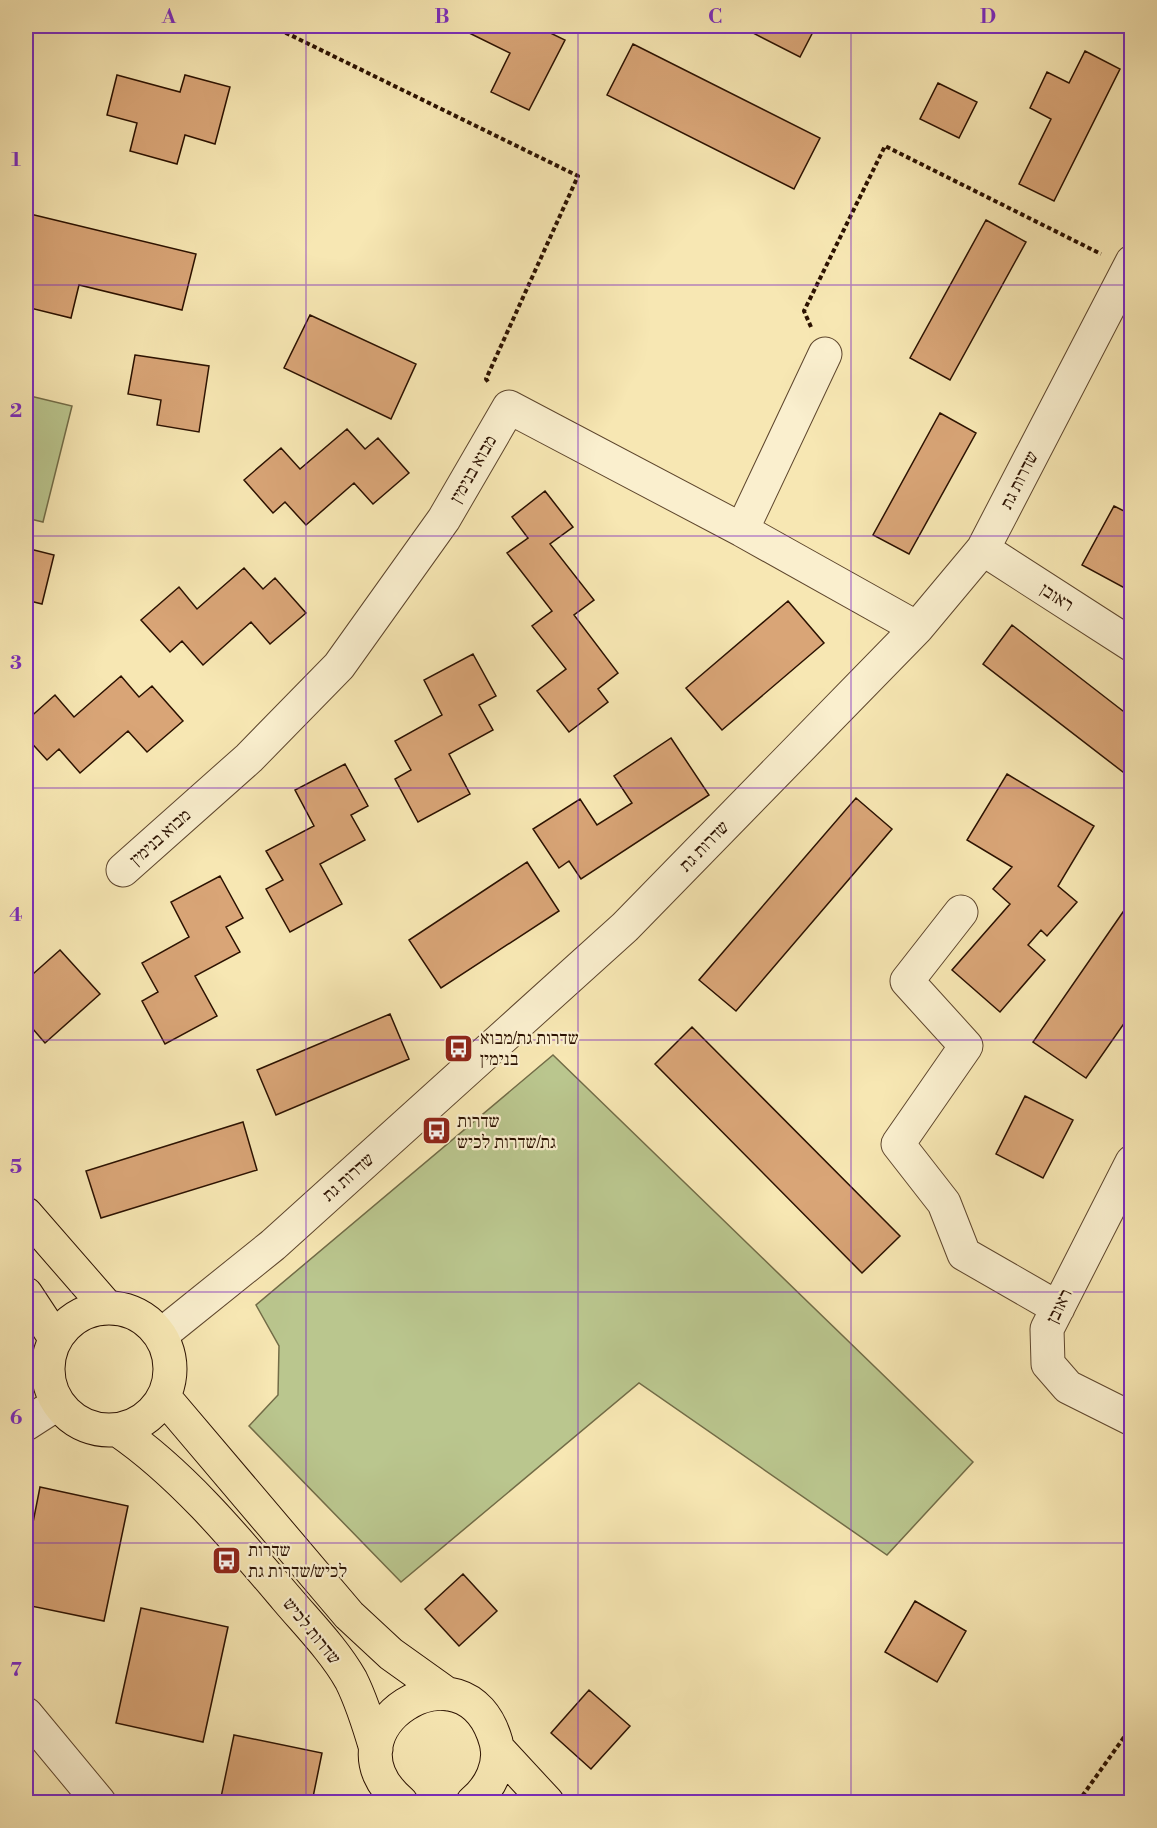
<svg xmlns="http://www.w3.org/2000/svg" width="1157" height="1828" font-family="'Libre Bodoni','Frank Ruhl Libre',serif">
<rect width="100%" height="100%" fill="#f7e7b3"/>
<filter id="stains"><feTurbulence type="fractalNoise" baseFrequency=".00333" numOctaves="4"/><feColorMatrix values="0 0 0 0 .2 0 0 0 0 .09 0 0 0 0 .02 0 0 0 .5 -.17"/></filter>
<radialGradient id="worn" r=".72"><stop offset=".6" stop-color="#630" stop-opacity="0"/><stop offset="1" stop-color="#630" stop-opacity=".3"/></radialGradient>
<path fill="#bac68e" stroke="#726c47" stroke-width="1.5" d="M26,395L72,406L43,522L26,518Z
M553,1055L973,1462L887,1555L639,1383L401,1582L249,1426L278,1395L279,1346L256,1305Z"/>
<path fill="#d9a577" stroke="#2b1100" stroke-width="1.5" d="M455,26H536L565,40L529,110L491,92L510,53Z
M751,26H816L800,57L749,31Z
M633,44L820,138L794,189L607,95Z
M1085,51L1120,69L1054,201L1019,184L1051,119L1030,108L1047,72L1069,83Z
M117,75L180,92L185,75L230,87L215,144L185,135L177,164L130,151L137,123L107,115Z
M938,83L977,102L959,138L920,119Z
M26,213L196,254L182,310L79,285L71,318L26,307Z
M986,220L1026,242L950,380L910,358Z
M310,315L416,364L391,419L284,368Z
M135,355L209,366L199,432L157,425L161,400L128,394Z
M940,413L976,433L909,554L873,535Z
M347,429L365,449L378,438L409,473L373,504L354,483L306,525L285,502L273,513L244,480L281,448L300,469Z
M545,491L573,527L550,544L594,600L574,615L618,673L598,689L608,702L569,732L537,691L566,669L532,626L552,611L507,553L528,538L512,517Z
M1114,506L1132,515V592L1082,565Z
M26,548L54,555L42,604L26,600Z
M244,568L263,589L275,578L306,613L270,644L251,622L203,665L182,641L170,652L141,620L179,587L197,609Z
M788,601L824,643L722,730L686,688Z
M1012,625L1132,718V779L983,664Z
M473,654L496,696L479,705L493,730L449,754L470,794L418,822L395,779L411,770L395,741L442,715L424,680Z
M121,676L139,697L152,686L183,721L147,752L128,731L80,773L59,749L47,760L26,737V721L55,695L74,717Z
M671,738L709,795L581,879L569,861L559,868L533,829L580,799L597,825L632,803L614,776Z
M345,764L368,806L351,815L365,840L320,864L342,904L290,932L266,889L283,880L266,851L314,826L295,790Z
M1007,774L1094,826L1058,886L1077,902L1047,936L1041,930L1028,945L1045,960L1000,1012L952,970L1010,904L993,889L1012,867L967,840Z
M856,798L892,829L736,1011L699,980Z
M527,862L559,911L441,988L409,940Z
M220,876L243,918L226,927L240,952L195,976L217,1016L165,1044L142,1001L158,992L142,963L189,937L171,902Z
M1132,899V1012L1086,1078L1033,1042Z
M60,950L100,994L45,1043L26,1021V965L33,974Z
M390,1014L409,1059L276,1115L257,1070Z
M692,1027L900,1236L862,1273L655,1064Z
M1025,1096L1073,1120L1043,1178L996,1154Z
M243,1122L257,1170L101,1218L86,1171Z
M40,1487L128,1506L104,1621L26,1605V1558Z
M463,1574L497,1611L459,1646L425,1609Z
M915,1601L966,1631L937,1682L885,1652Z
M141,1608L228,1627L203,1742L116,1723Z
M589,1690L630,1726L591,1769L551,1733Z
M234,1735L322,1753L312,1802H220Z"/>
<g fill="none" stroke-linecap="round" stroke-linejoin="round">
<defs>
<path id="minor" d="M742,530L825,354
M983,549L1132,645
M123,870L249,758L339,666L444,519L509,407L742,530L917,628
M961,912L907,981L966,1046L898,1144L944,1203L964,1254L1058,1308
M1132,1162L1047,1329L1048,1364L1068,1387L1132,1419
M161,1335L273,1245L625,927L917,628L983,549L1132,262
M26,1424L57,1404
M26,1714L99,1802"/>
<path id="major" d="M26,1214L107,1307
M26,1294L55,1338
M48 1369a61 61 0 1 1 122 0a61 61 0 1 1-122 0Z
M164,1397L349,1615L391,1654L447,1694
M118,1430C181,1473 236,1539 286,1598C308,1624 334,1650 351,1680C362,1702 369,1725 376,1749
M497,1748L547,1802
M401,1802C316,1730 466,1634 496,1742C502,1765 490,1788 473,1802"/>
</defs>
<use href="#minor" stroke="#5e462d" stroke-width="35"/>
<use href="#major" stroke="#2b1100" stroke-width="35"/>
<path stroke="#2b1100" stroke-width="4" stroke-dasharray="4.5 3" stroke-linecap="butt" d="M272,26L578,176L486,379L489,383
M811,327L804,311L885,146L1101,254
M1078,1802L1132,1726"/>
<use href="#minor" stroke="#faefce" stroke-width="33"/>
<use href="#major" stroke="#f7e7b3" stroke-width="33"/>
</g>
<path fill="none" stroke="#7b2cbf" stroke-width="1.5" stroke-opacity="0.55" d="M306,26V1802M578,26V1802M851,26V1802M26,285H1132M26,536H1132M26,788H1132M26,1040H1132M26,1292H1132M26,1543H1132"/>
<defs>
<symbol id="bus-square" viewBox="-11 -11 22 22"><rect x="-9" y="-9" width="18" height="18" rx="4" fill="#8f2418" stroke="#faefce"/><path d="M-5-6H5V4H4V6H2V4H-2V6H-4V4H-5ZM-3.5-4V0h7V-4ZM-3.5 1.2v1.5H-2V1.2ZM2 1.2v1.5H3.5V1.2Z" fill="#fff"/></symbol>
</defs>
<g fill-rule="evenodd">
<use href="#bus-square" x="442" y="1032" width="33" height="33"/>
<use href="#bus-square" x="420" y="1114" width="33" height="33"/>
<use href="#bus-square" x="210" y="1544" width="33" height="33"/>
</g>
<g text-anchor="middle" stroke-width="4.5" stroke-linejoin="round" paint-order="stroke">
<g font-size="18" fill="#2b1100" stroke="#faefce">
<text transform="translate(473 469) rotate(-60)" y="6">מבוא בנימין</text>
<text transform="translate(1019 480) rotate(-63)" y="6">שדרות גת</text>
<text transform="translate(1057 597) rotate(33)" y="6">ראובן</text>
<text transform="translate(160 837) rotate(-42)" y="6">מבוא בנימין</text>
<text transform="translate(704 846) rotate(-46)" y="6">שדרות גת</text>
<text transform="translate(348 1177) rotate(-42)" y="6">שדרות גת</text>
<text transform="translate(1059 1306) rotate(-64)" y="6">ראובן</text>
<text transform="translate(312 1631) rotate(51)" y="6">שדרות לכיש</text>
</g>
<g font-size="18" fill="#2b1100" stroke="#faefce" text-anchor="start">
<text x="480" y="1044">שדרות גת/מבוא<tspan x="480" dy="21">בנימין</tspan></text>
<text x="457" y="1127">שדרות<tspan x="457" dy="21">גת/שדרות לכיש</tspan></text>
<text x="248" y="1556">שדרות<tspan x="248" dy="21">לכיש/שדרות גת</tspan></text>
</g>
</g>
<rect width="1157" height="1828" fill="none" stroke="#f7e7b3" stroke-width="66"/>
<rect x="33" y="33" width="1091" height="1762" fill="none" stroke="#7b2cbf" stroke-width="2"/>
<g font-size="20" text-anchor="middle" font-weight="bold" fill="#7b2cbf">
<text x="169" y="23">A</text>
<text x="442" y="23">B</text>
<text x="715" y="23">C</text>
<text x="988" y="23">D</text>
<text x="16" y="166">1</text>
<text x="16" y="417">2</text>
<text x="16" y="669">3</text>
<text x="16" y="921">4</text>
<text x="16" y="1173">5</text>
<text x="16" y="1424">6</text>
<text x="16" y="1676">7</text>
</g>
<rect width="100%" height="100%" filter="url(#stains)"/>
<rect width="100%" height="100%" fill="url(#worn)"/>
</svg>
